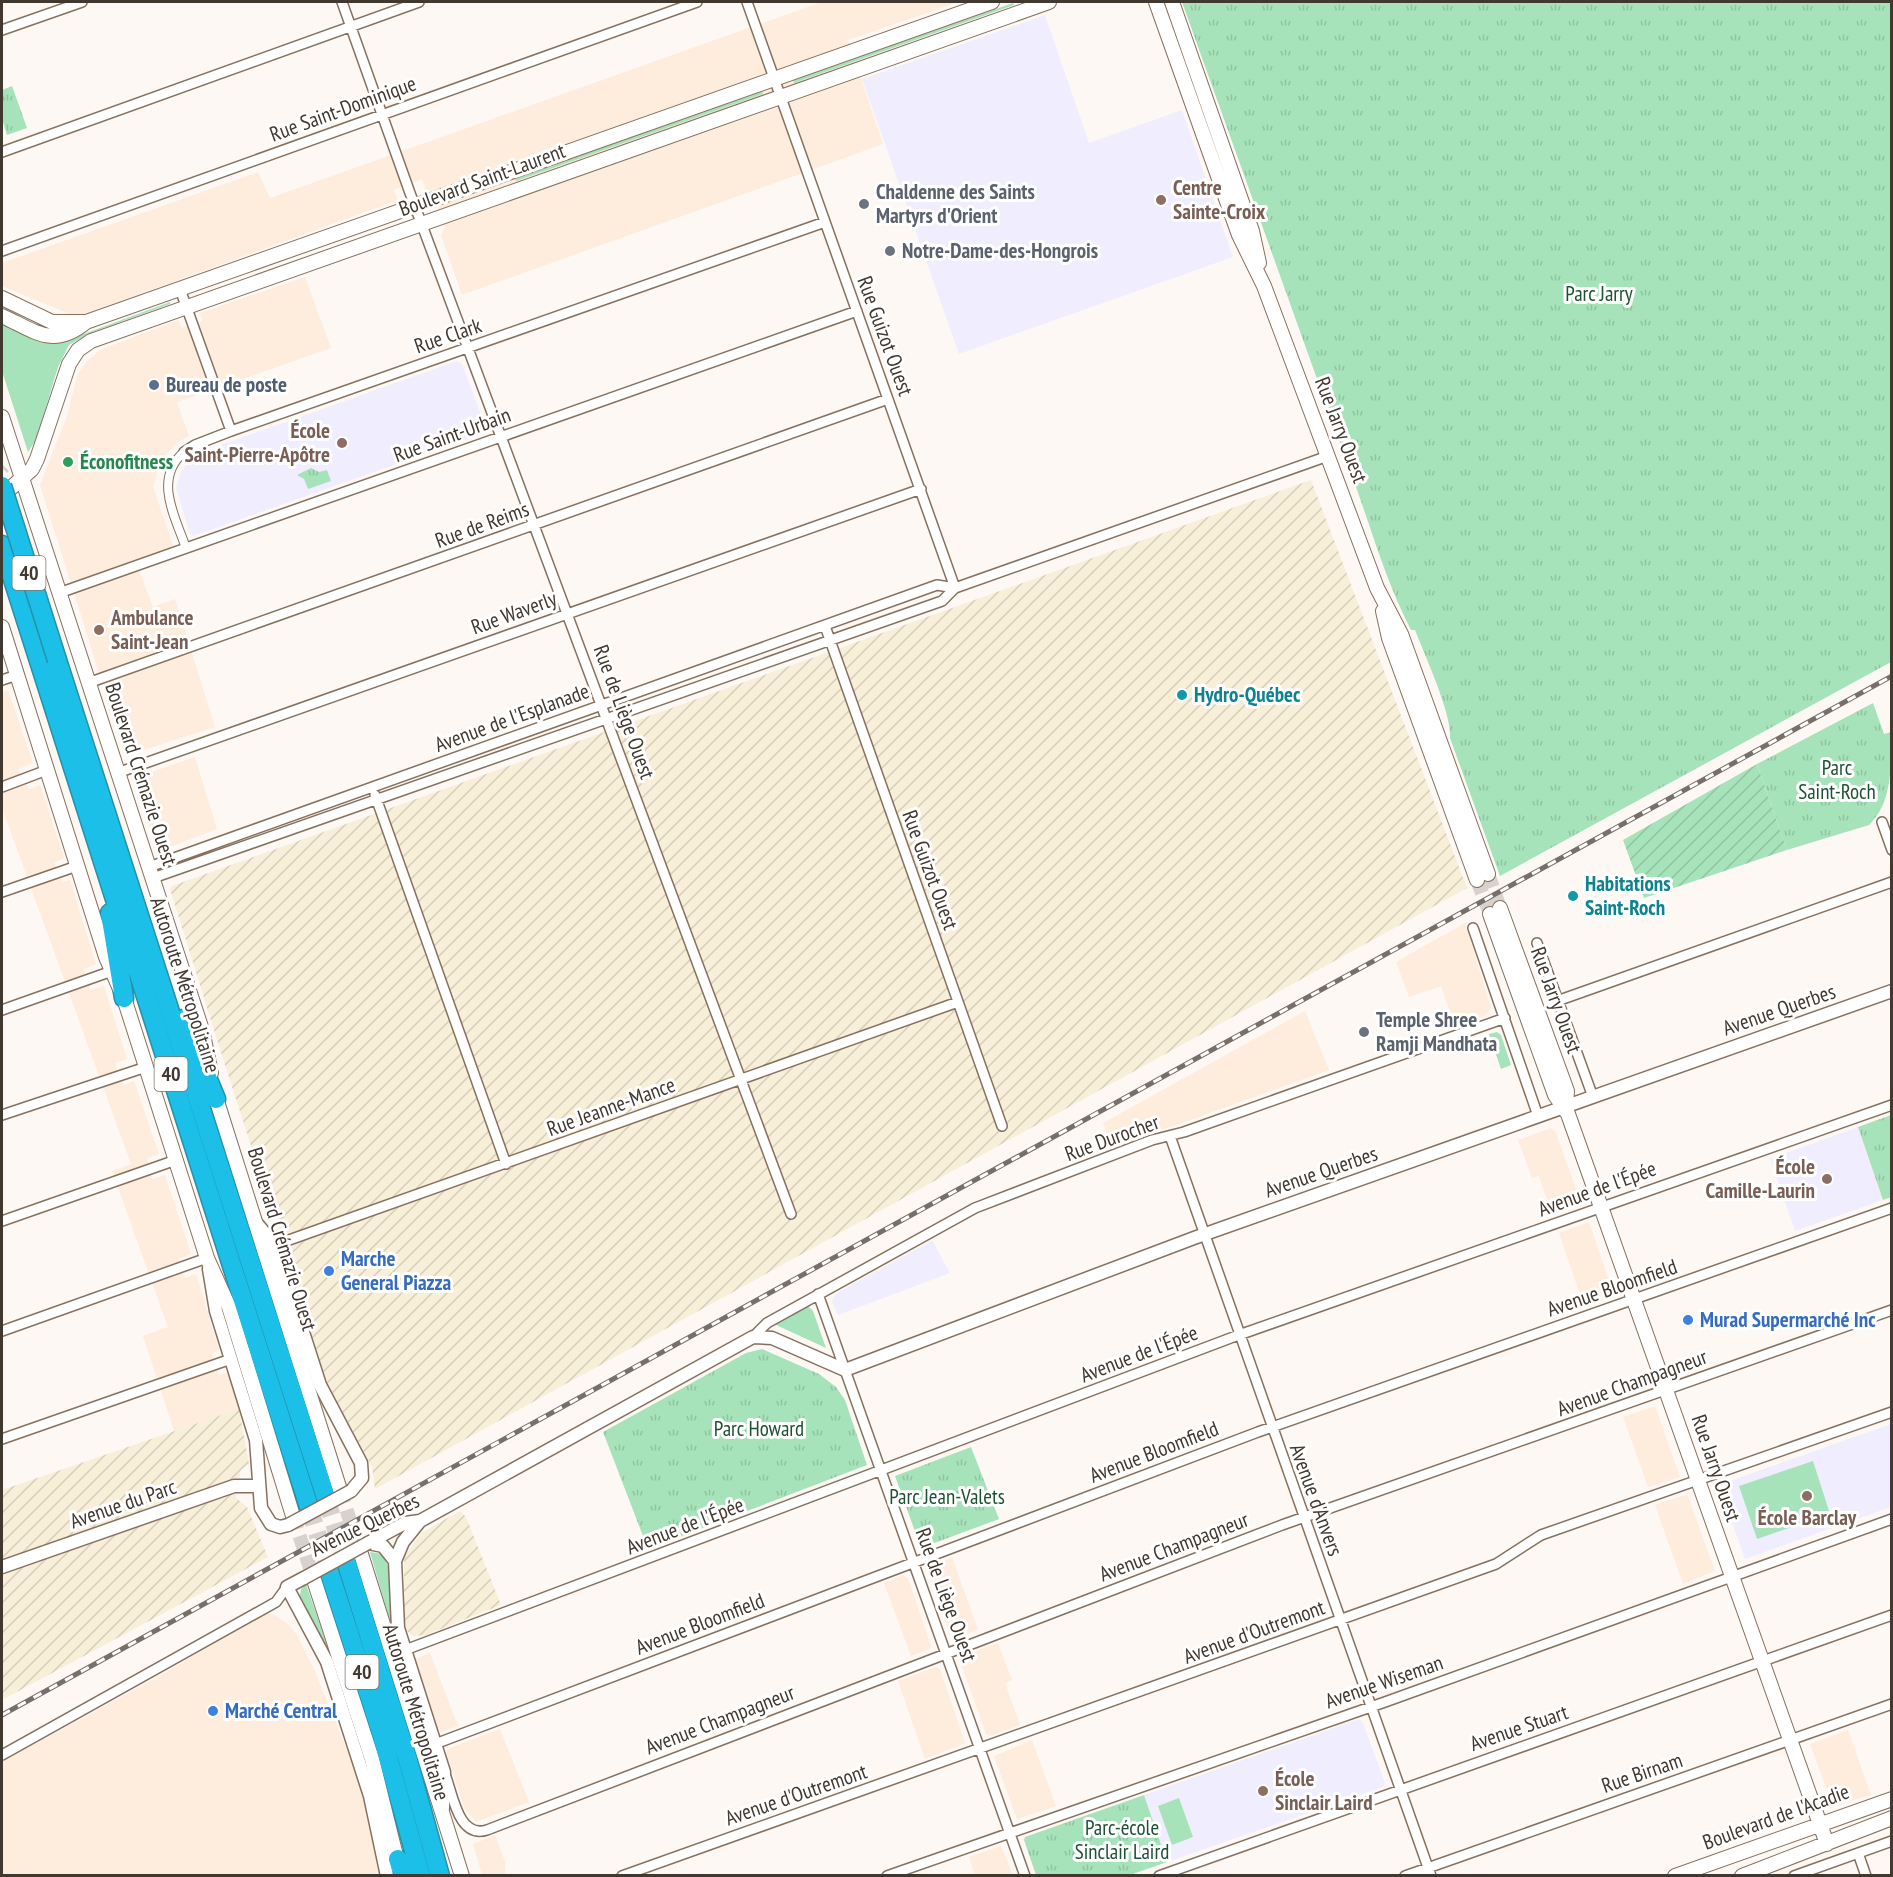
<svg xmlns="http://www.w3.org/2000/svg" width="1893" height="1877" font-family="'PT Sans Narrow',sans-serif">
<defs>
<pattern id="industrial-furrows" width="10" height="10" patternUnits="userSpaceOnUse" patternTransform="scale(1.5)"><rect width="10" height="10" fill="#f8efd9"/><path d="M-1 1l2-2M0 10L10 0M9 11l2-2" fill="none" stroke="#d6cebb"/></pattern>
<pattern id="park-tufts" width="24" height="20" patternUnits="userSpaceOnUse" patternTransform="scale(1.5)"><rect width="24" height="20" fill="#a6e3ba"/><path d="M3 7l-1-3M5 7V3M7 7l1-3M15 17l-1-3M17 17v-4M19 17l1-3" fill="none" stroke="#90c4a0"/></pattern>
<pattern id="garden-furrows" width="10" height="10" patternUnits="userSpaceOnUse" patternTransform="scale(1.5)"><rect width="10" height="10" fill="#a6e3ba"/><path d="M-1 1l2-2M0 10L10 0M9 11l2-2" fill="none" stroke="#90c4a0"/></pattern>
</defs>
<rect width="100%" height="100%" fill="#fdf8f4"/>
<path fill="#feecdc" d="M822,2H958L848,40L883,144L462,295L441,235L445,228L431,190L426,191L422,179L394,190L398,200L77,317L2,286V263L258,172L270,198Z
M305,277L331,348L177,402L189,436L178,442L163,457L153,486L173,546L135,561L153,607L175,599L215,727L125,756L40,485L67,416L77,376L87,361L100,350L178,320L182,328L202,321L200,313Z
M8,690L33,763L18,769L29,789L40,785L64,858L54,863L62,882L70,880L96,964L84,969L90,990L104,986L127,1059L115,1063L124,1085L134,1081L159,1154L147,1158L152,1179L165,1175L191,1254L178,1259L185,1278L196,1274L219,1350L212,1354L219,1375L228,1373L239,1409L174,1431L143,1336L168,1327L112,1171L131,1164L2,808V692Z
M195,757L217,829L157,852L134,778Z
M1465,923L1491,1008L1486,1015L1455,1026L1441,986L1409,997L1396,962Z
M1305,1011L1329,1070L1112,1148L1103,1123Z
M1551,1128L1556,1132L1581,1204L1552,1215L1539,1176L1532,1178L1518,1140Z
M1589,1222L1614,1295L1584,1306L1559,1233Z
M1655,1406L1680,1477L1648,1487L1623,1417Z
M1685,1495L1688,1496L1715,1571L1683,1584L1655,1505Z
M952,1557L978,1630L955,1639L950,1635L927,1569Z
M903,1575L908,1578L931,1646L929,1649L911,1656L884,1583Z
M264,1613L275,1615L288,1624L297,1635L313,1667L352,1762L364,1802L379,1875H2V1762L170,1670Z
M998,1643L1012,1680L1005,1683L1020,1725L990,1736L986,1734L960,1661L962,1656Z
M430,1653L458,1726L441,1732L437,1729L415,1659Z
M935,1667L940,1669L965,1743L925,1759L898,1681Z
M500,1729L529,1802L476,1822L465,1810L446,1752L450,1748Z
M1848,1730L1871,1795L1833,1806L1810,1744Z
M1032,1740L1056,1806L1017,1819L994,1756Z
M495,1835L505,1862V1875H482L473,1844Z
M1001,1846L1013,1875H975L969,1857Z"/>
<path fill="url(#industrial-furrows)" d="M1311,480L1467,888L375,1489L372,1467L327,1383L218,1043L170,889L172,886Z
M239,1409L249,1464L241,1470L236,1498L247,1507L268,1557L2,1700V1490Z
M460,1511L466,1517L501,1605L425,1635L413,1636L407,1631L404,1617V1557L421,1533Z"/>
<path fill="#f0edfe" d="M1045,15L1089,143L1182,110L1233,257L959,354L862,79Z
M457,361L462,364L486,428L484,433L193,536L190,534L176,488L180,474L191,458L201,452Z
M1858,1127L1883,1200L1795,1231L1770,1159Z
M932,1240L950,1273L838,1315L832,1302L835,1294Z
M1891,1424V1507L1745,1559L1719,1485Z
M1359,1719L1363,1723L1385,1783L1383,1787L1167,1862L1144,1795Z"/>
<path fill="#a6e3ba" d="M1013,3L1014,5L794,83L793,80Z
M762,91L763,94L516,181L515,179Z
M170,302V304L92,332L69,345L58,367L36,440L28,452L2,371V322L55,342H62Z
M1497,1032L1501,1035L1511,1065L1501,1069L1489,1034Z
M805,1307H809L813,1311L826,1348L774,1324Z
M1813,1461L1830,1514L1757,1539L1739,1486Z
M370,1552L382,1554L389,1568L391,1625Z
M306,1584L334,1665L299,1601L301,1589Z
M1179,1798L1193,1837L1172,1845L1158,1806Z"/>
<path fill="url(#park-tufts)" d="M1182,2H1891V662L1500,876L1450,738C1452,714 1425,656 1415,630H1411C1385,580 1371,527 1352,476L1354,475L1353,470L1350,471Z
M12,86L27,128L7,135L2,119V90Z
M311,468L319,472L327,470L331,481L308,489L304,479L297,475Z
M1873,703L1884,734L1891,732C1891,765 1893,802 1869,825L1787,850L1757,764Z
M1891,1115V1197L1883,1200L1858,1127Z
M762,1349L819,1374L836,1387L845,1400L867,1465L648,1549L603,1432L746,1353Z
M971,1447L999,1519L921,1548L895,1476Z
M1144,1795L1167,1862L1130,1875H1036L1024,1840L1025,1837Z"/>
<path fill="url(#garden-furrows)" d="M1757,764L1787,850L1644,898L1623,840Z"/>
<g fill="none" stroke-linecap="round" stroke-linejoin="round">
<path stroke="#d7d2cd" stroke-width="14" stroke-dasharray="14 7" stroke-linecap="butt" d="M2,468L4,466
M1488,874L1500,908
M1477,880L1490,914
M340,1490L361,1554
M293,1516L314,1580"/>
<path stroke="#d7d2cd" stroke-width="18" stroke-dasharray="18 9" stroke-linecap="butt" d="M326,1498L346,1561
M309,1507L329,1571"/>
<defs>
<path id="pedestrian" d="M184,452C153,479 175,516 186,548"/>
<path id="minor" d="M342,2L410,193L791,1214
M747,2L955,588
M2,30L82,2
M2,152L419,2
M2,251L697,2
M180,289L231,431
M184,452L195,445L231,431L825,222
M59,593L857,311
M825,626L1002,1126
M2,680L17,675
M88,683L888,399
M120,772L921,489
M2,787L47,770
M375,795L506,1164
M1882,822L1892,850
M149,867L937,585L955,588
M153,878L942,601L955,588L1328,456
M2,892L77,866
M1473,928L1538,1116
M1537,943L1593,1097
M1557,1001L1892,882
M2,1010L112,971
M2,1115L146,1067
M1170,1136L1431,1876
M2,1221L176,1160
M275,1245L958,1002
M818,1294L1025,1876
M2,1331L207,1258
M753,1337L767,1323L975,1208L1152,1140L1184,1132L1505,1018
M2,1439L231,1359
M405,1650L1236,1336L1892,1105
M435,1744L1258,1432L1892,1208
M2,1755L276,1602L287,1587
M446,1777C453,1796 459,1839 487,1830L1282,1525L1892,1310
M1858,1853L1866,1876
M622,1876L1496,1564L1541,1535L1892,1412
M887,1876L1385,1702L1892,1519
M1159,1876L1892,1615
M1405,1876L1892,1704
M1794,1876L1892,1841"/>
<path id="tertiary" d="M257,1224L275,1245L320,1385L361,1463L362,1478L351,1491
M209,1269L216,1311L256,1440L261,1508L271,1524L280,1527L288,1525
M368,1543L405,1523L420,1521L753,1337L772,1338L845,1370L1194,1238L1892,991
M368,1543L383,1546L395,1561L398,1628L444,1772L443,1808
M395,1561L403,1542L420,1521
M2,1567L234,1486H259
M304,1578L287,1587L327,1662L370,1796L387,1876"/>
<path id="secondary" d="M1156,2L1239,235L1264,286L1377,588L1401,634L1488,874
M1172,2L1252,231L1259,263
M2,298L52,322H86L992,2
M2,316C35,331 53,349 86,322
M2,417L202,1030L211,1073
M11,488L32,469L37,459L69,364L78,350L91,341L1049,2
M1383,611L1389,638L1477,880
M2,627L106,957L124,998L207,1258L229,1307L293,1516
M1500,908L1567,1091L1566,1106
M1490,914L1555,1095L1568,1114L1827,1844
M214,1092L340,1490
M361,1554L462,1876
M314,1580L372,1759L399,1868
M1675,1876L1892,1799
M1742,1876L1892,1818"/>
<path id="motorway" d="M2,545L309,1507
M57,660L326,1498
M110,913L124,998
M183,1019L216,1099
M346,1561L407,1757L440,1876
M329,1571L381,1732L421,1876
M398,1859L404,1876"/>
</defs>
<use href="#pedestrian" stroke="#86715f" stroke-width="10"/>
<use href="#minor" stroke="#86715f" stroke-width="12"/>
<use href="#tertiary" stroke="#86715f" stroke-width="15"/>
<use href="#secondary" stroke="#86715f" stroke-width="16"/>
<use href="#motorway" stroke="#2890a8" stroke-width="21"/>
<use href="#pedestrian" stroke="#fff" stroke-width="8"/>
<use href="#minor" stroke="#fff" stroke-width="9"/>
<use href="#tertiary" stroke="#fff" stroke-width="12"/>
<use href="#secondary" stroke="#fff" stroke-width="14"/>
<use href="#motorway" stroke="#1bbfe8" stroke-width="18"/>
<defs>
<path id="rail" d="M2,1715L1892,676"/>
</defs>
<use href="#rail" stroke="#776f69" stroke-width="5"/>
<use href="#rail" stroke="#fff" stroke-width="3" stroke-dasharray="9" stroke-linecap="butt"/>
<defs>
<path id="tertiary-bridge" d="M288,1525L351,1491
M304,1578L368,1543"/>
<path id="motorway-bridge" d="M2,486L57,660"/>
</defs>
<use href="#tertiary-bridge" stroke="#86715f" stroke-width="15" stroke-linecap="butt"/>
<use href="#motorway-bridge" stroke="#2890a8" stroke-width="21" stroke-linecap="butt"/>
<use href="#tertiary-bridge" stroke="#fff" stroke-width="12"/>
<use href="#motorway-bridge" stroke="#1bbfe8" stroke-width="18"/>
</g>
<g fill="#8d6e63" stroke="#fff" stroke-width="2">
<circle cx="1161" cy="200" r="6"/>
<circle cx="342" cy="443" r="6"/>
<circle cx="99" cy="630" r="6"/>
<circle cx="1827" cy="1179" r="6"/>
<circle cx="1807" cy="1496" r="6"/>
<circle cx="1263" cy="1791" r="6"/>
</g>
<g fill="#6b7280" stroke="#fff" stroke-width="2">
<circle cx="864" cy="204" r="6"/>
<circle cx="890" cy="251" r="6"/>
<circle cx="1364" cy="1032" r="6"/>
</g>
<circle fill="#5c6f8a" stroke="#fff" stroke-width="2" cx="154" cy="385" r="6"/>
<circle fill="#2e9e5b" stroke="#fff" stroke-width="2" cx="68" cy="462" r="6"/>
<g fill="#0f9aa8" stroke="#fff" stroke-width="2">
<circle cx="1182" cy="695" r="6"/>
<circle cx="1573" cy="896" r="6"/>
</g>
<g fill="#3f7fe0" stroke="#fff" stroke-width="2">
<circle cx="329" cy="1271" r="6"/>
<circle cx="1688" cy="1320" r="6"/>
<circle cx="213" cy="1711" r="6"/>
</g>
<g text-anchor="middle" stroke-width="6" stroke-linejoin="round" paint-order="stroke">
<g fill="#fff" stroke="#7a746e" stroke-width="1.5">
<rect x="12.5" y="556" width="33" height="34" rx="4.5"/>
<rect x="154.5" y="1057" width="33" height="34" rx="4.5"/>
<rect x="345.5" y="1655" width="33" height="34" rx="4.5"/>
</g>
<g font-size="20" font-weight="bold" fill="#413830">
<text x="29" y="580">40</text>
<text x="171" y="1081">40</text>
<text x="362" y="1679">40</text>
</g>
<g font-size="21" fill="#413830" stroke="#fff">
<text transform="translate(343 109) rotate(-20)" y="7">Rue Saint-Dominique</text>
<text transform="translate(482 180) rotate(-20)" y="7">Boulevard Saint-Laurent</text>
<text transform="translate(448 336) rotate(-19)" y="7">Rue Clark</text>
<text transform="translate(885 336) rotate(70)" y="7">Rue Guizot Ouest</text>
<text transform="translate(1341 430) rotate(69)" y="7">Rue Jarry Ouest</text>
<text transform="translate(452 435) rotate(-20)" y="7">Rue Saint-Urbain</text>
<text transform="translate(482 525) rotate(-20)" y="7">Rue de Reims</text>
<text transform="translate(514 613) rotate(-20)" y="7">Rue Waverly</text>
<text transform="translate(624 712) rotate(70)" y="7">Rue de Liège Ouest</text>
<text transform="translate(512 718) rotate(-20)" y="7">Avenue de l'Esplanade</text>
<text transform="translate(141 774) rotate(72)" y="7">Boulevard Crémazie Ouest</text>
<text transform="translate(930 870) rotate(70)" y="7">Rue Guizot Ouest</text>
<text transform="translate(185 985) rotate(72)" y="7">Autoroute Métropolitaine</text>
<text transform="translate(1556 1000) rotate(70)" y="7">Rue Jarry Ouest</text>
<text transform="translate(1779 1010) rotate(-19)" y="7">Avenue Querbes</text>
<text transform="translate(611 1107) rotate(-20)" y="7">Rue Jeanne-Mance</text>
<text transform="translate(1112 1138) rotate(-20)" y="7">Rue Durocher</text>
<text transform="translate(1321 1172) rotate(-19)" y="7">Avenue Querbes</text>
<text transform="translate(1597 1189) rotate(-20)" y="7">Avenue de l'Épée</text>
<text transform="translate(282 1239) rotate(73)" y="7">Boulevard Crémazie Ouest</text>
<text transform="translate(1612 1288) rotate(-19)" y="7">Avenue Bloomfield</text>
<text transform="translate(1139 1354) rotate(-21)" y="7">Avenue de l'Épée</text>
<text transform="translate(1632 1383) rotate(-20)" y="7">Avenue Champagneur</text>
<text transform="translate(1154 1452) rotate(-21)" y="7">Avenue Bloomfield</text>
<text transform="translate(1716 1468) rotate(71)" y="7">Rue Jarry Ouest</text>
<text transform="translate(1316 1500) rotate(70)" y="7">Avenue d'Anvers</text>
<text transform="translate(123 1504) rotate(-19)" y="7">Avenue du Parc</text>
<text transform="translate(365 1525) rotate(-26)" y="7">Avenue Querbes</text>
<text transform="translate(685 1526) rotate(-21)" y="7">Avenue de l'Épée</text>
<text transform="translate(1174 1547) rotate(-21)" y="7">Avenue Champagneur</text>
<text transform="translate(946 1595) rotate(70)" y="7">Rue de Liège Ouest</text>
<text transform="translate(700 1624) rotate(-21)" y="7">Avenue Bloomfield</text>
<text transform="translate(1254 1632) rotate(-20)" y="7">Avenue d'Outremont</text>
<text transform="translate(1384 1682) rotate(-19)" y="7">Avenue Wiseman</text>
<text transform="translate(416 1712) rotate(73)" y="7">Autoroute Métropolitaine</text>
<text transform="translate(720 1720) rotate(-21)" y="7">Avenue Champagneur</text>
<text transform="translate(1519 1728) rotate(-19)" y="7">Avenue Stuart</text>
<text transform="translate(1642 1773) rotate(-19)" y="7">Rue Birnam</text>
<text transform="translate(796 1795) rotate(-19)" y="7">Avenue d'Outremont</text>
<text transform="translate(1776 1817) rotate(-20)" y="7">Boulevard de l'Acadie</text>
</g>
<g font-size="21" font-weight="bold" fill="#785e54" stroke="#fff" text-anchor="start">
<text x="1173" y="195">Centre<tspan x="1173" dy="24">Sainte-Croix</tspan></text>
<text x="330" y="438" text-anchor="end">École<tspan x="330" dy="24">Saint-Pierre-Apôtre</tspan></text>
<text x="111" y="625">Ambulance<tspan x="111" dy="24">Saint-Jean</tspan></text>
<text x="1815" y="1174" text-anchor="end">École<tspan x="1815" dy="24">Camille-Laurin</tspan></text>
<text x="1807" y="1525" text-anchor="middle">École Barclay</text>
<text x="1275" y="1786">École<tspan x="1275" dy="24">Sinclair Laird</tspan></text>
</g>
<g font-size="21" font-weight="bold" fill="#5b616d" stroke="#fff" text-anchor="start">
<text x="876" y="199">Chaldenne des Saints<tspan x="876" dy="24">Martyrs d'Orient</tspan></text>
<text x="902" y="258">Notre-Dame-des-Hongrois</text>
<text x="1376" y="1027">Temple Shree<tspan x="1376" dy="24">Ramji Mandhata</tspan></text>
</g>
<g font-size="21" fill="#1e5133" stroke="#fff">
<text x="1599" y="301">Parc Jarry</text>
<text x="1837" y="775">Parc<tspan x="1837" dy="24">Saint-Roch</tspan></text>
<text x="759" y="1436">Parc Howard</text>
<text x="947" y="1504">Parc Jean-Valets</text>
<text x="1122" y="1835">Parc-école<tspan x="1122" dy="24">Sinclair Laird</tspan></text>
</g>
<g font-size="21" font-weight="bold" fill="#4e5e75" stroke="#fff" text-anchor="start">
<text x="166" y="392">Bureau de poste</text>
</g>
<g font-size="21" font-weight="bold" fill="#27864d" stroke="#fff" text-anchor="start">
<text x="80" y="469">Éconofitness</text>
</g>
<g font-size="21" font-weight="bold" fill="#0d838f" stroke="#fff" text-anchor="start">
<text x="1194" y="702">Hydro-Québec</text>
<text x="1585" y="891">Habitations<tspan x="1585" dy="24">Saint-Roch</tspan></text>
</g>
<g font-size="21" font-weight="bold" fill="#366cbe" stroke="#fff" text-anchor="start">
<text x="341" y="1266">Marche<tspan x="341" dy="24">General Piazza</tspan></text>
<text x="1700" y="1327">Murad Supermarché Inc</text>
<text x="225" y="1718">Marché Central</text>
</g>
</g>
<rect width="1893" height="1877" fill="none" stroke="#413830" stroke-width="6"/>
</svg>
